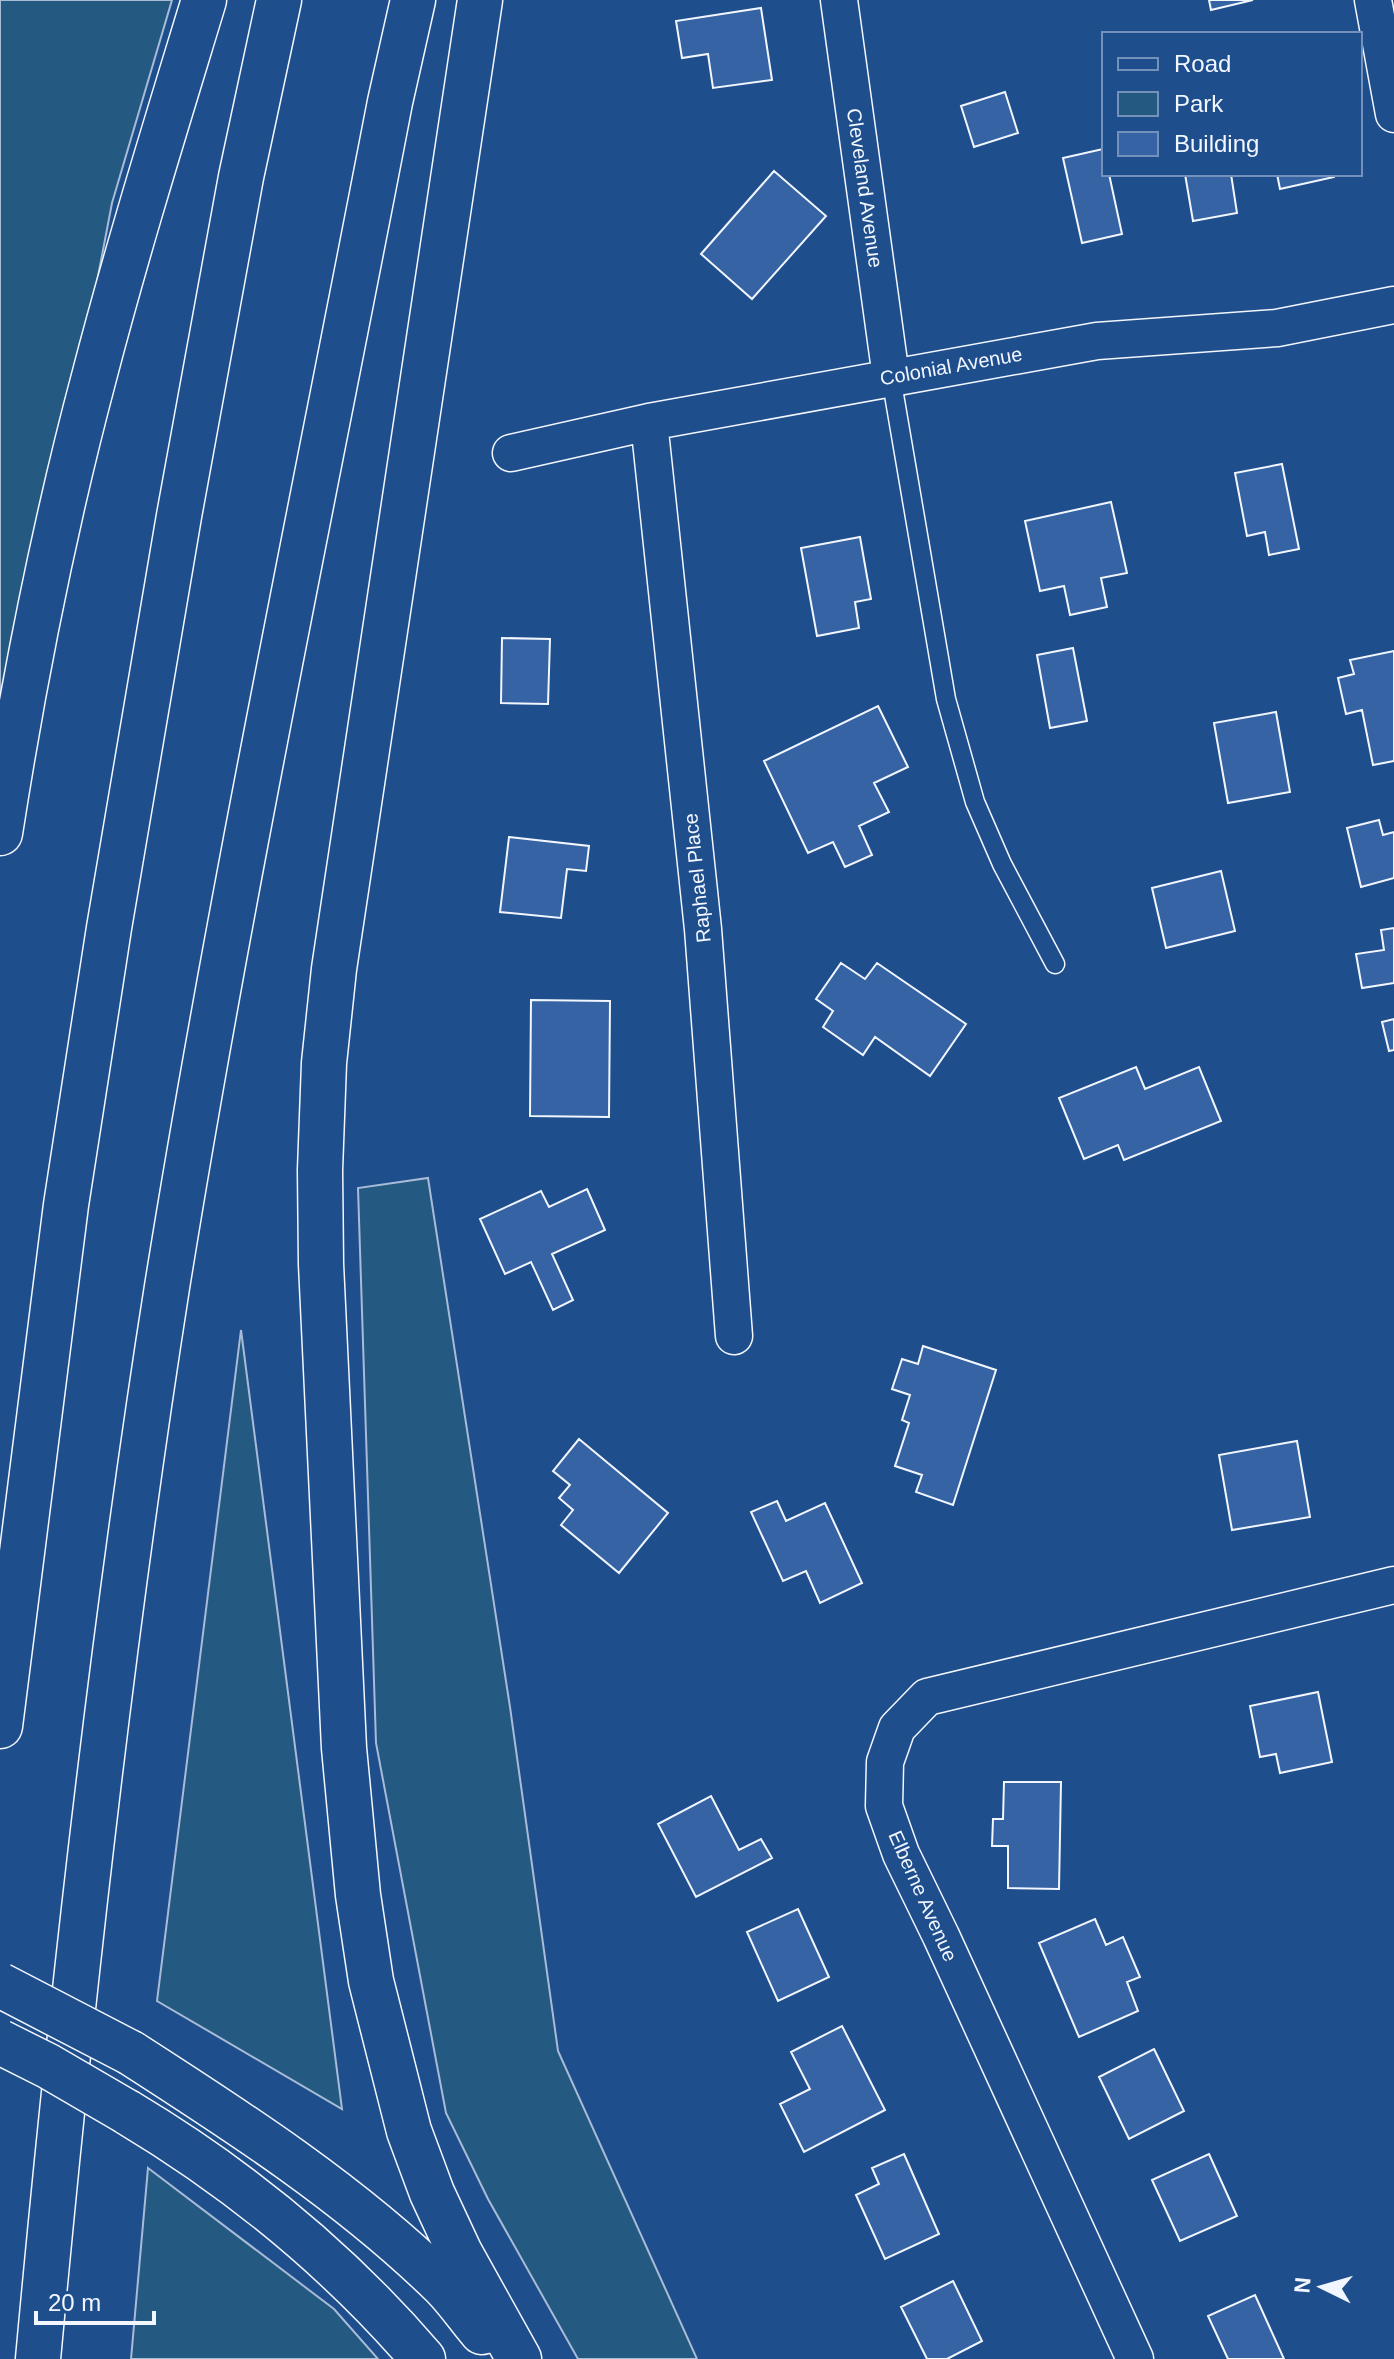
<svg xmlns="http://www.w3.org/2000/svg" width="1394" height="2359" font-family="Arial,sans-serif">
<rect width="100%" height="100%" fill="#1f4e8c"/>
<path fill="#245a82" stroke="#a8bbd7" stroke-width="2" d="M0,0H172L112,203L0,789Z
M428,1178L510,1707L558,2051L697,2359H578L488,2199L446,2113L376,1743L358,1188Z
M241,1330L342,2109L157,2001Z
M148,2168L334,2309L378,2359H131Z"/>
<path fill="#3563a3" stroke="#f2f6ff" stroke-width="2" d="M1209,0H1253L1211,10Z
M761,8L772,80L713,88L708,54L682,58L676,21Z
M1005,92L1018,133L974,147L961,106Z
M1103,149L1104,174H1109L1122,234L1082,243L1063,158Z
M774,171L826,216L752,299L701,254Z
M1185,174H1231L1237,213L1193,221Z
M1277,174H1334V177L1280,189Z
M1282,464L1299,549L1269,555L1265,532L1247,536L1235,473Z
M1111,502L1127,573L1101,578L1107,607L1070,615L1064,586L1040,591L1025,521Z
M860,537L871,599L855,602L859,628L817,636L801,548Z
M502,638L550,639L548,704L501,703Z
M1073,648L1087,721L1050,728L1037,655Z
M1394,651V761L1373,765L1362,710L1346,714L1338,678L1354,674L1350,660Z
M878,706L908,767L874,783L889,812L859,826L872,855L845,867L833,842L808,853L764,761Z
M1276,712L1290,792L1228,803L1214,723Z
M1379,820L1383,835L1394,832V878L1361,887L1347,828Z
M509,837L589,846L586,871L567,869L561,918L500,912Z
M1221,871L1235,931L1166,948L1152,888Z
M1394,928V983L1362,988L1356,954L1384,950L1381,930Z
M841,963L865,979L877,963L966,1024L930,1076L875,1037L863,1055L823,1027L833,1011L816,999Z
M531,1000L610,1001L609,1117L530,1116Z
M1394,1019V1050L1389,1051L1382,1022Z
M1136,1067L1145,1089L1199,1067L1221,1121L1124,1160L1118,1145L1084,1159L1059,1098Z
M587,1189L605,1230L552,1254L573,1300L553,1310L531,1262L505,1274L480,1219L541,1191L549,1207Z
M923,1346L996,1370L953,1505L916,1492L922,1475L895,1466L909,1423L902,1420L910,1395L892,1389L902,1359L918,1364Z
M579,1439L668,1513L619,1573L561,1525L573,1510L559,1498L570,1485L553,1471Z
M1297,1441L1310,1517L1232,1530L1219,1455Z
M777,1501L786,1521L825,1503L862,1583L820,1603L806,1571L783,1581L751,1512Z
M1318,1692L1332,1762L1280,1773L1276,1754L1260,1757L1250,1706Z
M1004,1782H1061L1059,1889L1008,1888V1846H992L993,1819H1003Z
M711,1796L739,1850L761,1839L772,1858L696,1897L658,1824Z
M798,1909L829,1977L778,2001L747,1932Z
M1095,1919L1106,1945L1123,1937L1140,1977L1127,1982L1138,2011L1079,2037L1039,1943Z
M842,2026L885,2110L804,2152L780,2104L810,2089L791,2052Z
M1154,2049L1184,2111L1129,2139L1099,2077Z
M904,2154L939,2234L885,2259L856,2195L879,2184L872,2168Z
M1209,2154L1237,2216L1180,2241L1152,2180Z
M953,2281L982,2341L947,2359H927L901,2307Z
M1255,2295L1284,2359H1228L1208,2316Z"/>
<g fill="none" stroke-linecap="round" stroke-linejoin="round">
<defs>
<path id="lane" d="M891,377L946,699L975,802L1002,864L1055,964"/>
<path id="street" d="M839,0L891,377
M1373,0L1394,114
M649,422L703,929L734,1336
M511,453L649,422L1097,341L1277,328L1394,305
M1135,2359L941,1936L901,1854L884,1806L885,1762L897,1728L927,1697L1394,1585"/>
<path id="highway" d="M480,0L334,969L324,1063L320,1170L321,1264L344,1748L358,1895L371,1981L409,2131L432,2193L460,2253L519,2359
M0,833C24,679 54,527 94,377C127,250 166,125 204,0
M0,1726L66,1205L109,928L179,516L241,177L279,0
M131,2053C240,2123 350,2194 443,2285C457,2299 469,2317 482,2332
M127,2112C239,2179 338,2260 423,2359
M38,2359C71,2000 111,1643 167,1287C231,890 314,497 390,102L413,0"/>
</defs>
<use href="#lane" stroke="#f2f6ff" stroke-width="21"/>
<use href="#street" stroke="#f2f6ff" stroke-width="39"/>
<use href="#highway" stroke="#f2f6ff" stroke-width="47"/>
<use href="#lane" stroke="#1f4e8c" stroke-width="18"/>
<use href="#street" stroke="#1f4e8c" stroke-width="36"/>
<use href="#highway" stroke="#1f4e8c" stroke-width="44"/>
<defs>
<path id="highway-bridge" d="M0,1985L131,2053
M0,2042L48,2066L127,2112"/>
</defs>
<use href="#highway-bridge" stroke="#f2f6ff" stroke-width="47" stroke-linecap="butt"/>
<use href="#highway-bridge" stroke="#1f4e8c" stroke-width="44"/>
</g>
<g text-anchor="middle" stroke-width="6" stroke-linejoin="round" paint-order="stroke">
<g font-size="20" fill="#f2f6ff" stroke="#1f4e8c">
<text transform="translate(865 188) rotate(82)" y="7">Cleveland Avenue</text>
<text transform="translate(951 366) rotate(-10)" y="7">Colonial Avenue</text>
<text transform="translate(697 878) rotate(-96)" y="7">Raphael Place</text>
<text transform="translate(923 1896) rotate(66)" y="7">Elberne Avenue</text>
</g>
</g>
<rect x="1102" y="32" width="260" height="144" fill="#1f4e8c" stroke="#7391ba" stroke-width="2"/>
<rect x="1118" y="58" width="40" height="12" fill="#1f4e8c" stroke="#7391ba" stroke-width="2"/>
<text x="1174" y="72" font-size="24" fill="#f2f6ff">Road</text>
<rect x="1118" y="92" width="40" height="24" fill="#245a82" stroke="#7391ba" stroke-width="2"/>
<text x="1174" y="112" font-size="24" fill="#f2f6ff">Park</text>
<rect x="1118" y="132" width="40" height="24" fill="#3563a3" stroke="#7391ba" stroke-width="2"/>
<text x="1174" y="152" font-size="24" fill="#f2f6ff">Building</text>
<g transform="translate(1322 2287) rotate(275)" stroke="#1f4e8c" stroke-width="6" paint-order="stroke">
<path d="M0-6L14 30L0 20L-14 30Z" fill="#f2f6ff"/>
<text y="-12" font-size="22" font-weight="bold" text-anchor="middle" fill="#f2f6ff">N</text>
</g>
<path d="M36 2311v12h118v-12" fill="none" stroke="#f2f6ff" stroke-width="4"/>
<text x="48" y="2311" font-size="24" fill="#f2f6ff" stroke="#1f4e8c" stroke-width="6" paint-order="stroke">20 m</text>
</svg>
